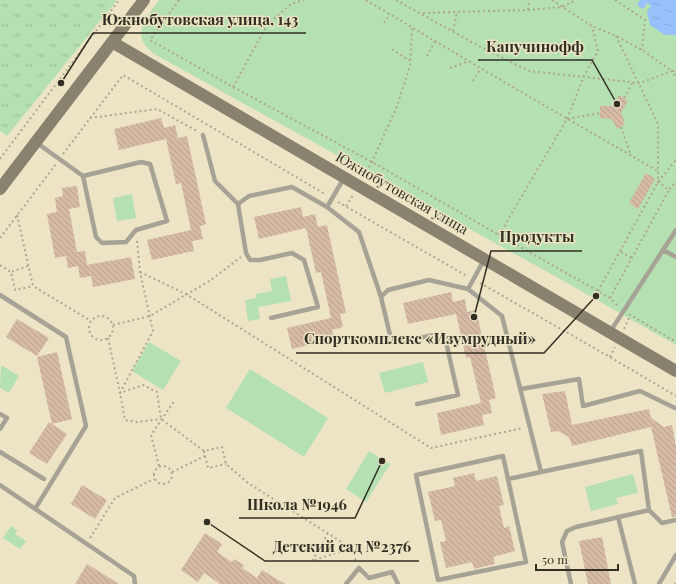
<svg xmlns="http://www.w3.org/2000/svg" width="676" height="584" font-family="'Playfair Display',serif">
<defs>
<pattern id="grass-tufts" width="24" height="20" patternUnits="userSpaceOnUse"><rect width="24" height="20" fill="#b5e0b2"/><path d="M3 7l-1-3M5 7V3M7 7l1-3M15 17l-1-3M17 17v-4M19 17l1-3" fill="none" stroke="#9cc099"/></pattern>
<pattern id="water-ripples" width="26" height="14" patternUnits="userSpaceOnUse"><rect width="26" height="14" fill="#98c0fb"/><path d="M2 4q2-2 4 0t4 0M15 11q2-2 4 0t4 0" fill="none" stroke="#83a5d7"/></pattern>
<pattern id="building-back-hatch" width="6" height="6" patternUnits="userSpaceOnUse"><rect width="6" height="6" fill="#d6baa6"/><path d="M-1 5l2 2M0 0l6 6M5-1l2 2" fill="none" stroke="#b8a08f"/></pattern>
</defs>
<rect width="100%" height="100%" fill="#ece4c4"/>
<path fill="url(#grass-tufts)" d="M0,0H117L7,136L0,131Z"/>
<path fill="#b5e0b2" d="M159,0H676V345L553,275L156,55C129,37 144,20 159,0Z
M132,194L136,218L117,221L113,198Z
M286,276L291,301L258,307L260,319L248,321L245,300L256,298V294L272,291L270,279Z
M149,342L181,361L163,390L132,371Z
M423,362L428,382L385,393L379,373Z
M1,365L19,376L9,393L0,388Z
M250,369L328,418L304,457L226,408Z
M369,451L390,464L366,502L346,489Z
M633,474L638,493L616,498L618,504L591,511L585,487Z
M11,526L17,530L15,534L26,541L20,549L3,538Z"/>
<path fill="url(#water-ripples)" d="M640,0H676V35H665L650,25L647,12L651,5L647,3L643,9L637,5Z"/>
<path fill="url(#building-back-hatch)" d="M619,95L628,101L621,112L625,124L617,129L612,119L600,118V106H613Z
M161,118L164,128L175,125L178,138L187,136L206,224L200,226L203,239L192,241L194,251L152,260L147,240L191,230L181,183L176,184L166,139L119,150L114,129Z
M646,173L655,179L638,209L629,203Z
M77,186L80,207L69,209L77,252L85,251L87,265L131,257L135,279L93,287L91,276L80,278L78,266L68,268L66,256L55,258L47,214L57,212L55,198L63,196L62,188Z
M301,207L303,217L315,214L318,227L327,225L346,313L340,314L343,327L332,330L334,339L292,349L287,328L331,318L321,272L316,273L306,228L259,239L254,217Z
M451,292L453,302L465,299L467,312L476,310L496,398L489,400L492,413L482,415L484,425L441,435L437,413L481,403L470,357L466,358L456,314L408,324L403,303Z
M17,319L49,338L37,356L6,337Z
M57,352L72,419L52,424L67,434L47,464L29,453L49,422L52,424L37,357Z
M565,391L572,425L649,409L651,418L664,427L672,425L676,446V516L672,517L651,427L572,446L569,437L558,431L551,432L542,394Z
M474,473L476,481L497,476L504,505L499,506L504,528L509,526L515,551L493,557L495,564L474,569L472,562L446,568L440,542L446,541L441,520L435,521L428,492L455,486L453,478Z
M82,485L107,500L95,519L71,504Z
M205,533L222,544L217,552L232,562L234,559L244,565L242,568L257,578L262,570L285,584H220L204,573L198,582L181,570Z
M602,537L611,584H588L579,541Z
M87,564L119,584H75Z"/>
<g fill="none" stroke-linecap="round" stroke-linejoin="round">
<path stroke="#aea78e" stroke-width="2" stroke-dasharray="2 3" stroke-linecap="butt" d="M179,0L150,40L233,87L372,162L499,235L598,291L610,298L619,307
M366,0L504,82L658,171
M396,0L477,45L529,71L640,83L672,71L676,77
M552,0L592,26L616,36L642,50L672,71H676
M615,0L645,20L642,50
M528,10L529,0
M423,13L528,10L562,7L576,0
M384,23L390,14
M453,31L457,12
M616,36L658,124V182L669,190L676,181
M392,49L410,61
M427,56L435,41
M450,68L469,61
M473,81L481,68
M233,87L267,25L291,4L304,0
M624,98L633,82
M90,118L157,109L197,131
M567,119L584,76L598,51L592,26
M621,127L631,156
M63,154L123,75L325,194
M0,159L119,0
M364,176L372,162L397,106L410,66L412,28
M338,202L467,276
M346,206L353,195
M17,215L33,286L91,321
M499,235L567,119L600,113
M0,238L56,164
M137,241L140,272L153,331L120,393L125,420L137,422L161,419
M621,252L632,258
M0,265L11,272
M28,266L11,272L15,290L33,286
M140,272L186,294L431,448L523,428
M480,283L610,357L676,396
M598,291L658,182L676,160
M610,298L669,190
M629,314L676,342
M89 328a12 12 0 1 1 24 0a12 12 0 1 1-24 0Z
M113,325L150,316L211,280L241,257
M624,329L629,318
M108,338L120,393L143,385L157,392L161,419L204,451L222,447L226,464L248,483L351,548L356,561
M610,357L615,347
M204,451L208,468L226,464
M154 475a9 9 0 1 1 18 0a9 9 0 1 1-18 0Z
M159,466L151,435L175,400
M172,472L205,456
M328,533L312,561L351,548
M90,538L115,498L154,479
M675,584L676,583"/>
<path stroke="#a6a295" stroke-width="4.5" d="M203,135L215,181L238,204
M37,143L83,176L141,162L150,164L167,221L136,230L126,242L102,243L96,237L83,176
M327,207L359,232L381,297
M663,250L676,257
M468,289L502,316L541,472L641,451L649,510
M0,295L66,337L86,426L35,509
M271,318L318,307L304,260L292,253L260,260H250L246,253L238,204L249,196L292,187L327,207L344,178
M610,332L676,230
M521,389L579,379L583,406L640,391L675,408
M417,404L458,395L446,342L434,335L399,342L390,335L381,297L388,290L429,280L468,289L484,260
M0,414L7,418L0,429
M0,452L44,479
M508,479L526,562L438,580L416,475L503,456L508,479L541,472
M0,485L134,576L135,584
M618,517L635,584
M346,584L359,568L369,578L392,572L398,584
M571,584L562,542L567,531L576,527L649,510L662,523L676,520
M659,584L676,555"/>
<path stroke="#89826f" stroke-width="12" d="M112,42L676,371
M0,189L144,0"/>
</g>
<g text-anchor="middle" stroke-width="3" stroke-linejoin="round" paint-order="stroke">
<g font-size="14" fill="#312e22" stroke="#ece4c4">
<text transform="translate(402 193) rotate(30)" y="5">Южнобутовская улица</text>
</g>
</g>
<path fill="none" stroke="#312e22" stroke-width="1.5" d="M61 83L93 33H306M617 104L592 60H478M474 317L491 251H582M596 296L544 353H296M382 461L355 518H239M207 522L265 561H419"/>
<g fill="#312e22" stroke="#ece4c4" stroke-width="1.5">
<circle cx="61" cy="83" r="4"/>
<circle cx="617" cy="104" r="4"/>
<circle cx="474" cy="317" r="4"/>
<circle cx="596" cy="296" r="4"/>
<circle cx="382" cy="461" r="4"/>
<circle cx="207" cy="522" r="4"/>
</g>
<g font-size="15" text-anchor="middle" font-weight="bold" fill="#312e22" stroke="#ece4c4" stroke-width="3" stroke-linejoin="round" paint-order="stroke">
<text x="200" y="25">Южнобутовская улица, 143</text>
<text x="535" y="52">Капучинофф</text>
<text x="537" y="242">Продукты</text>
<text x="420" y="344">Спорткомплекс «Изумрудный»</text>
<text x="297" y="510">Школа №1946</text>
<text x="342" y="552">Детский сад №2376</text>
</g>
<path d="M536 564v6h82v-6" fill="none" stroke="#312e22" stroke-width="2"/>
<text x="542" y="564" font-size="12" fill="#312e22" stroke="#ece4c4" stroke-width="3" paint-order="stroke">50 m</text>
</svg>
